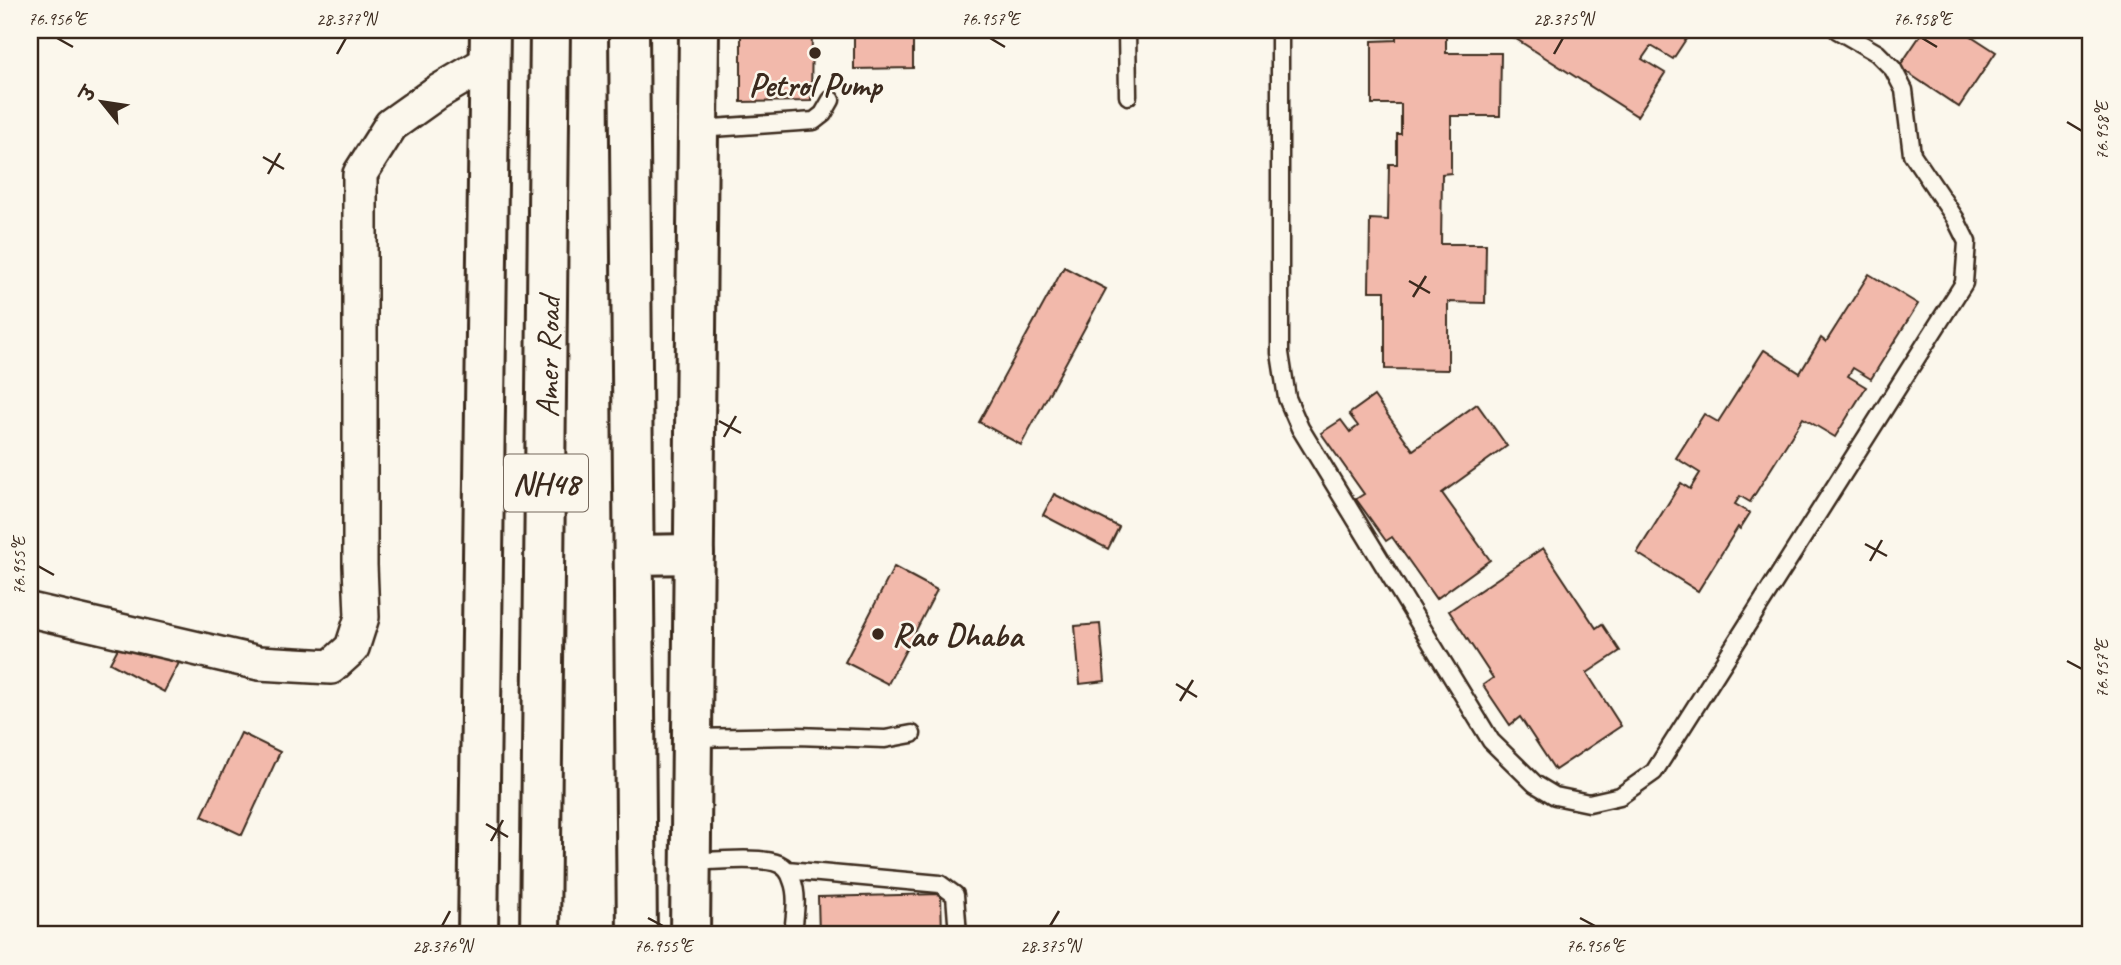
<svg xmlns="http://www.w3.org/2000/svg" width="2121" height="965" font-family="Caveat,'Playpen Sans Deva',sans-serif">
<rect width="100%" height="100%" fill="#fbf7ec"/>
<filter id="ink" filterUnits="userSpaceOnUse"><feTurbulence type="fractalNoise" baseFrequency=".0143" numOctaves="2"/><feDisplacementMap in="SourceGraphic" scale="14" xChannelSelector="R" yChannelSelector="G"/><feConvolveMatrix kernelMatrix="1 2 1 2 8 2 1 2 1" color-interpolation-filters="sRGB"/></filter>
<g filter="url(#ink)">
<path fill="#f2b9ab" stroke="#3b2a1e" stroke-width="2" d="M741,30H812L811,101L741,102Z
M854,30H913V68L854,69Z
M1396,30H1446V53H1501L1500,116H1451V173L1442,174L1441,244H1486L1485,303L1448,302V370L1385,369V291H1369L1370,219L1388,220L1389,164H1397V134H1401V104H1372V41L1396,40Z
M1502,30H1692L1673,59L1651,46L1642,59L1665,73L1637,116Z
M1924,30H1962L1996,52L1959,107L1899,67Z
M1064,267L1106,289L1021,445L979,422Z
M1869,274L1918,304L1871,379L1853,368L1848,376L1866,387L1835,437L1803,418L1750,502L1740,496L1735,504L1750,513L1740,529L1738,527L1698,591L1637,553L1681,483L1690,489L1700,473L1676,458L1704,414L1718,422L1764,350L1800,373L1821,338L1826,342Z
M1374,396L1413,450L1477,404L1507,446L1442,493L1490,560L1436,599L1392,537L1386,541L1356,499L1364,494L1321,433L1341,420L1350,432L1358,426L1349,414Z
M1054,494L1119,527L1108,549L1043,515Z
M1543,548L1596,628L1602,624L1620,651L1587,673L1621,726L1555,770L1520,717L1510,725L1483,685L1493,678L1449,611Z
M894,567L937,590L888,684L845,662Z
M1100,624L1105,681L1080,684L1075,626Z
M125,635L179,663L164,692L110,663Z
M241,733L280,752L242,835L202,816Z
M941,894L942,935H819L818,897Z"/>
<g fill="none" stroke-linecap="round" stroke-linejoin="round">
<defs>
<path id="service" d="M1127,30L1128,96
M1280,30V353L1287,398L1300,428L1491,741L1535,784L1555,796L1589,803L1620,796L1654,772L1964,283L1967,242L1955,218L1912,154L1904,90L1893,69L1877,53L1837,30
M698,129L814,121L823,114L831,100
M691,738L796,736L885,739L912,734
M691,862C711,861 762,856 779,864C786,867 790,873 792,880C799,897 794,918 793,935
M787,870L940,884L955,895L958,935"/>
<path id="minor" d="M30,610L259,663L331,667L352,648L362,617L360,565V174L391,125L436,93L490,61"/>
<path id="tertiary" d="M478,935L490,30
M690,935L699,30"/>
<path id="trunk" d="M629,30L637,935
M634,555L694,554
M540,935L550,30"/>
</defs>
<use href="#service" stroke="#3b2a1e" stroke-width="21"/>
<use href="#minor" stroke="#3b2a1e" stroke-width="38"/>
<use href="#tertiary" stroke="#3b2a1e" stroke-width="44"/>
<use href="#trunk" stroke="#3b2a1e" stroke-width="44"/>
<use href="#service" stroke="#fbf7ec" stroke-width="16"/>
<use href="#minor" stroke="#fbf7ec" stroke-width="33"/>
<use href="#tertiary" stroke="#fbf7ec" stroke-width="38"/>
<use href="#trunk" stroke="#fbf7ec" stroke-width="38"/>
</g>
</g>
<path fill="none" stroke="#3b2a1e" stroke-width="2.5" d="M57,38L73,47M990,38L1005,47M1922,38L1937,47M337,54L346,38M1554,54L1563,38M2067,122L2082,131M263,157L284,169M268,174L280,153M1409,281L1430,293M1413,297L1426,276M719,421L741,433M724,437L736,416M1865,544L1887,556M1870,561L1882,540M38,566L54,575M2067,661L2082,669M1176,684L1197,697M1180,701L1193,680M486,824L508,837M491,841L503,820M648,918L663,926M1580,918L1595,926M442,926L450,911M1050,926L1059,911"/>
<g fill="#3b2a1e" stroke="#fbf7ec" stroke-width="2.5">
<circle cx="815" cy="53" r="7"/>
<circle cx="878" cy="634" r="7"/>
</g>
<g text-anchor="middle" stroke-width="5" stroke-linejoin="round" paint-order="stroke">
<rect fill="#fbf7ec" stroke="#75685c" stroke-width="2" x="504" y="454.5" width="84" height="57" rx="5"/>
<g font-size="32" font-weight="bold" fill="#3b2a1e">
<text x="546" y="494">NH48</text>
</g>
<g font-size="33" font-weight="bold" fill="#3b2a1e" stroke="#fbf7ec">
<text x="815" y="96">Petrol Pump</text>
<text x="892" y="646" text-anchor="start">Rao Dhaba</text>
</g>
<g font-size="33" fill="#3b2a1e" stroke="#fbf7ec">
<text transform="translate(547 357) rotate(-89)" y="12">Amer Road</text>
</g>
</g>
<rect width="2121" height="965" fill="none" stroke="#fbf7ec" stroke-width="77"/>
<g transform="translate(102 102) rotate(300)" stroke="#fbf7ec" stroke-width="5" paint-order="stroke">
<path d="M0-5L12 26L0 18L-12 26Z" fill="#3b2a1e"/>
<text y="-10" font-size="19" font-weight="bold" text-anchor="middle" fill="#3b2a1e">उ</text>
</g>
<rect x="38" y="38" width="2044" height="888" fill="none" stroke="#3b2a1e" stroke-width="2.5"/>
<g font-size="18" text-anchor="middle" fill="#3b2a1e">
<text x="57" y="25">76.956°E</text>
<text x="346" y="25">28.377°N</text>
<text x="990" y="25">76.957°E</text>
<text x="1563" y="25">28.375°N</text>
<text x="1922" y="25">76.958°E</text>
<text transform="translate(2102 131) rotate(-90)" y="6">76.958°E</text>
<text transform="translate(19 566) rotate(-90)" y="6">76.955°E</text>
<text transform="translate(2102 669) rotate(-90)" y="6">76.957°E</text>
<text x="442" y="952">28.376°N</text>
<text x="663" y="952">76.955°E</text>
<text x="1050" y="952">28.375°N</text>
<text x="1595" y="952">76.956°E</text>
</g>
</svg>
